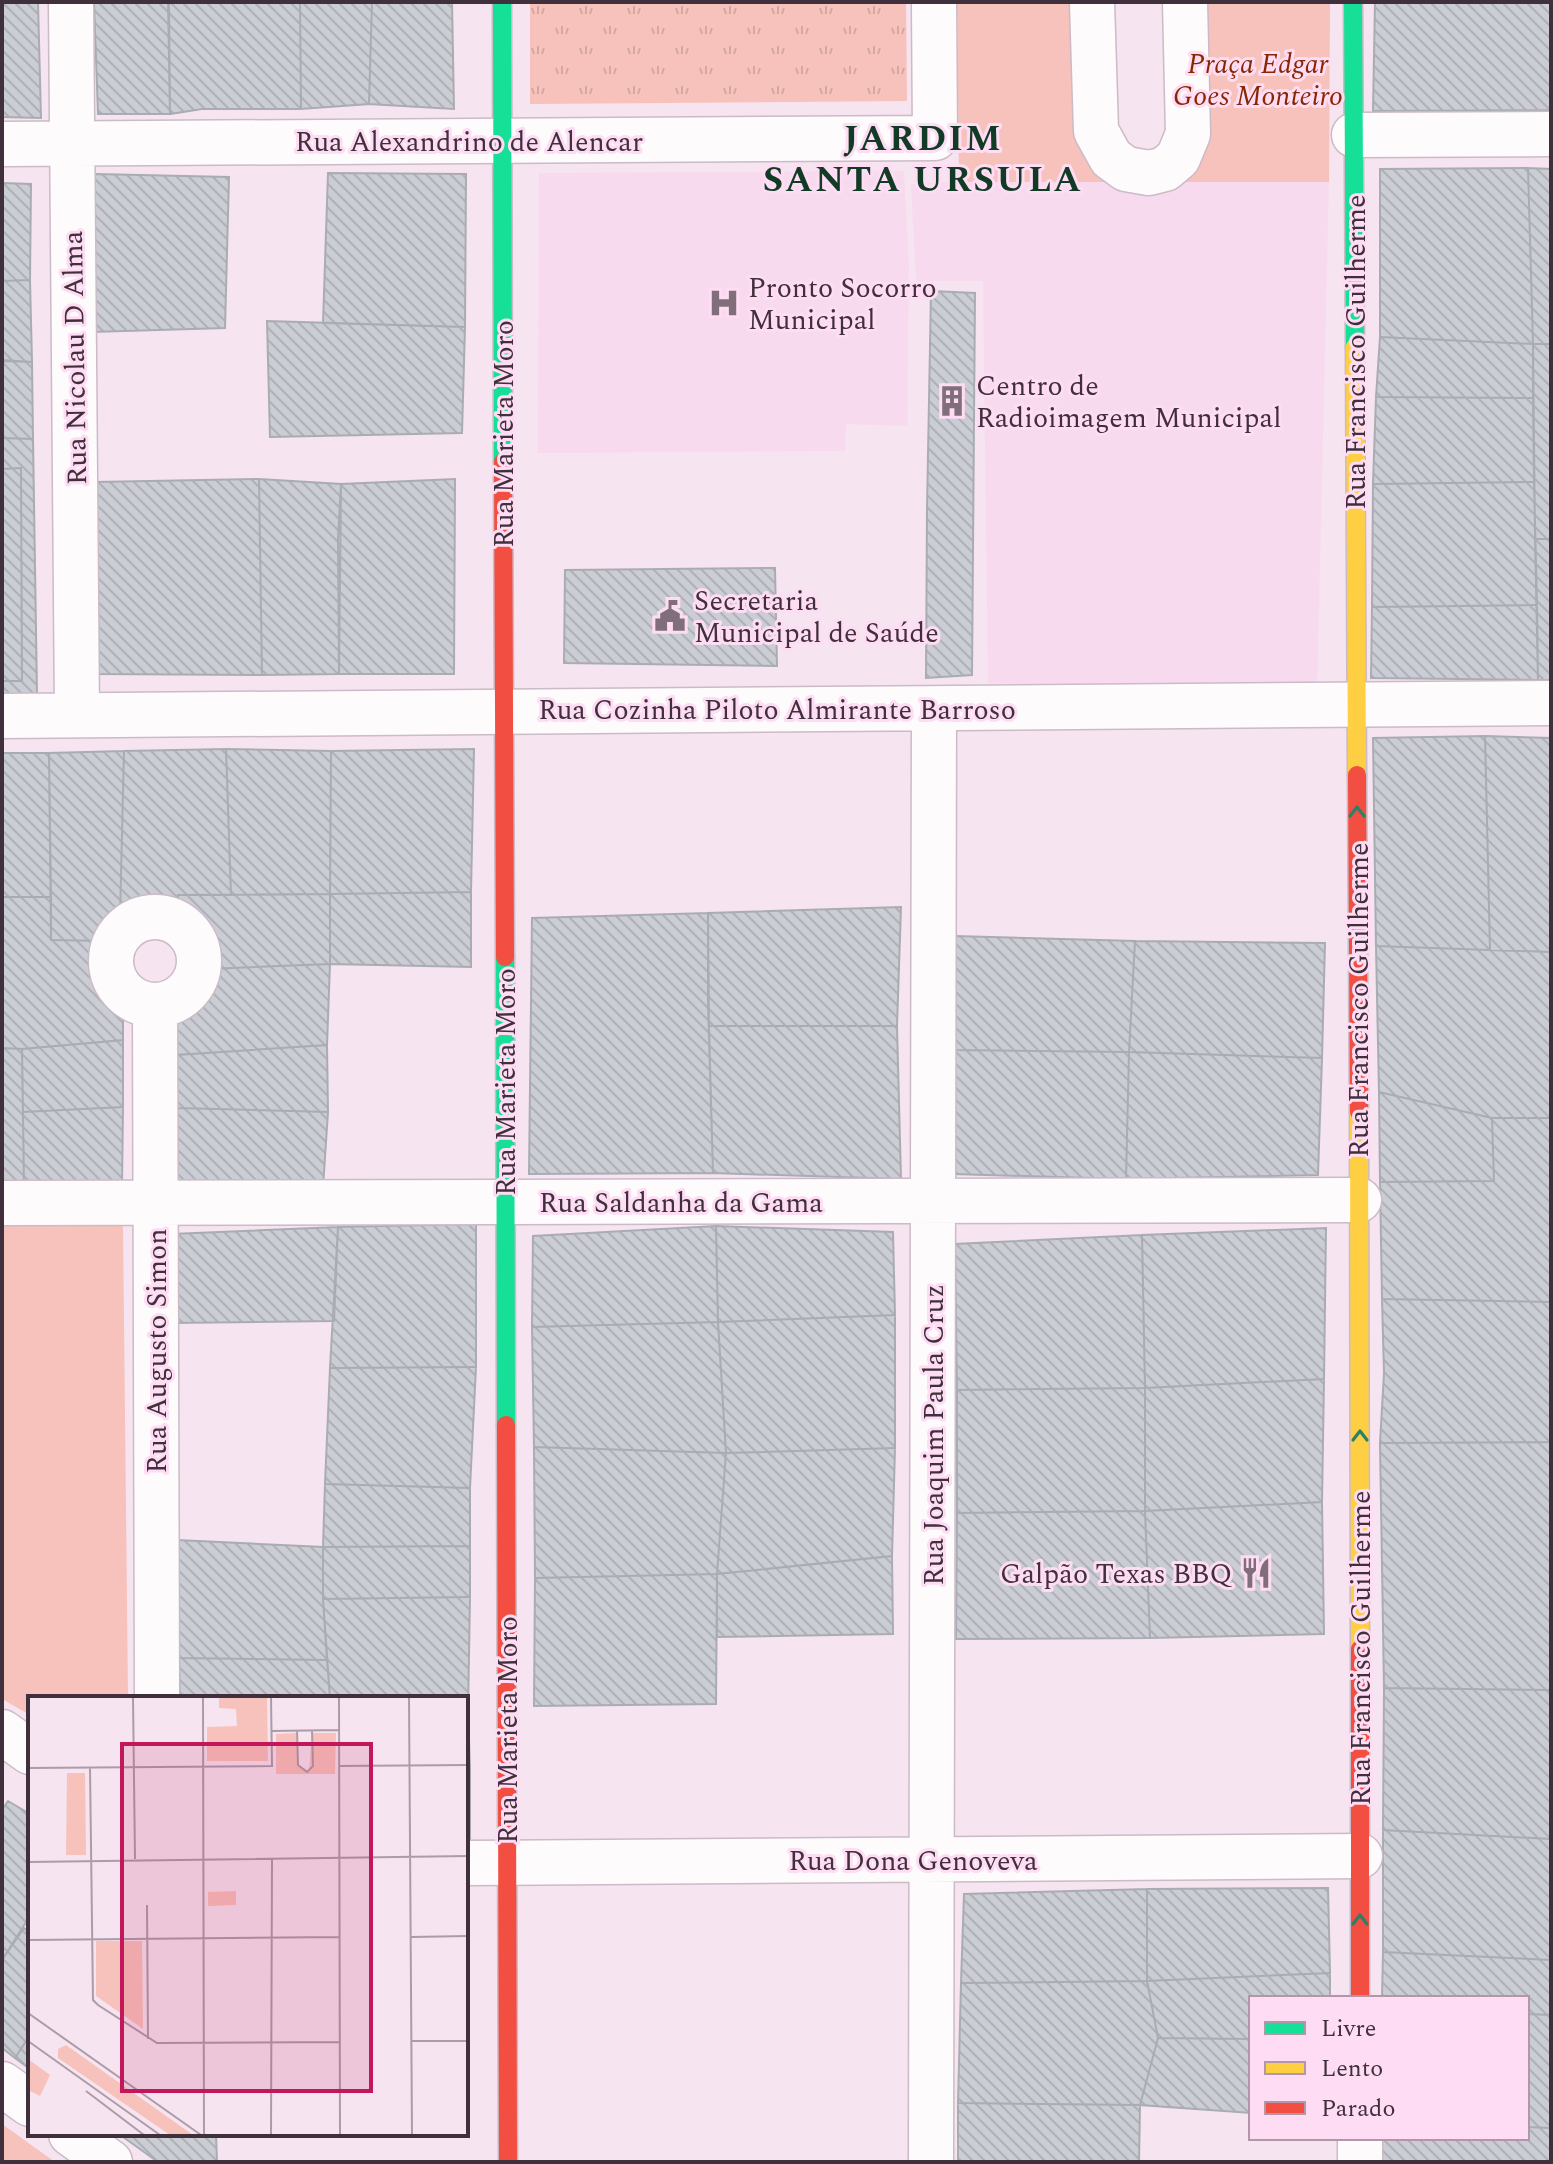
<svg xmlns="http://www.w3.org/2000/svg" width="1553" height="2164" font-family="Spectral,serif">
<defs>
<pattern id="grass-tufts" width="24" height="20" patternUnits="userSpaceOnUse" patternTransform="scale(2)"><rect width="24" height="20" fill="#f7c2bb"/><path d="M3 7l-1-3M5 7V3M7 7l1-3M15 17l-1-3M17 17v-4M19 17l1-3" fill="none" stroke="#d5a7a2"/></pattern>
<pattern id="building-back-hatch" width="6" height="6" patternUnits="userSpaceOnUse" patternTransform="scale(2)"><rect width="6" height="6" fill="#cbcdd5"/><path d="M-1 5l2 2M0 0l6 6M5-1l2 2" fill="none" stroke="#afb0b8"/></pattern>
</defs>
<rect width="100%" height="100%" fill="#f6e4f0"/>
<path fill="#f8daef" d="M904,171L909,268L907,426L846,424L845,451L538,453L539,173Z
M959,182H1329L1317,692L988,683L983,281H916L911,184Z"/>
<path fill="url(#grass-tufts)" d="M530,2H906L907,101L530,104Z"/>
<path fill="#f7c2bb" d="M957,2H1092L1096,131L1165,169L1185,2H1330L1329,182H959Z
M2,1226H123L128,1698H30V1715L2,1699Z
M2,2124L55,2162H2Z"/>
<path fill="url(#building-back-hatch)" stroke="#aaacb4" stroke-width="2" d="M2,2H38L41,118L2,117Z
M94,2H169L170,114H98Z
M168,2H300L301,109H202L170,114Z
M300,2H372L369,104L301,109Z
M372,2H452L454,109L369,104Z
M1375,2H1551V110L1373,111Z
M1528,168L1551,169V344H1533Z
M1528,168L1533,344L1380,337V169Z
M328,173L466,174L465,327L323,323Z
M95,174L229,177L225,328L92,332Z
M2,183L31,184L30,280L2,281Z
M30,280L32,362L2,360V281Z
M931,291L975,293L972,675L926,678L927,509Z
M267,321L465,327L462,433L270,437Z
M1380,337L1533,344V398L1376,397Z
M1533,344H1551V539H1535Z
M2,361L32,362L33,439L2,438Z
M1376,397L1533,398L1534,482L1373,484Z
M2,438L33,439L37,695L2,694Z
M21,468L22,681H2V469Z
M259,479L341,484L339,674L262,675Z
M259,479L262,675L96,674L95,482Z
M455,479L454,674H339L338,538L341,484Z
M1534,482L1537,605L1372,607L1373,484Z
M1535,539H1551V680H1538Z
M775,568L777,666L564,663L565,570Z
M1537,605L1538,680L1371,678L1372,607Z
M1485,736L1551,738V952L1490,950Z
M1485,736L1490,950L1376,946L1373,738Z
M226,749L331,751L330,894L231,895Z
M226,749L231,895H178V912L168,906L153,905L137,908L120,917L124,751Z
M474,749L471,892L330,894L331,751Z
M124,751L120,917L106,933L104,941L51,940L49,753Z
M2,753H49L51,897H2Z
M471,892V967L330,964V894Z
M330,894V964L208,969L207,949L198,929L188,919L178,912V895Z
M2,897H51V940L104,941L100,950L102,973L107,987L123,1004V1040L22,1049L2,1048Z
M901,907L897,1026H709L708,913Z
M708,913V1003L713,1173L529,1174L532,918Z
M955,936L1135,941L1129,1052L953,1050Z
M1135,941L1325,943L1322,1058L1129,1052Z
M1376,946L1551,952V1118H1492L1379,1092Z
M330,964L327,1045L176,1055L174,1011L202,985L208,969Z
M709,1026H897L901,1179L713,1173Z
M123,1040V1107L23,1112L22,1049Z
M327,1045L328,1112L177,1108L176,1055Z
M2,1048L22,1049L24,1187H2Z
M953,1050L1129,1052L1126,1179L953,1174Z
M1129,1052L1322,1058L1318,1175L1126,1179Z
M1379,1092L1492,1118L1494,1181L1380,1182Z
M123,1107L122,1185L24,1187L23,1112Z
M177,1108L328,1112L323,1187L176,1183Z
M1492,1118H1551V1302L1382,1299L1380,1182L1494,1181Z
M476,1224V1367L330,1368L338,1227Z
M716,1226L718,1322L532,1327L533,1236Z
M716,1226L893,1232L895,1315L718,1322Z
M338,1227L334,1321L173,1323L172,1234Z
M1326,1228L1324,1379L1145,1388L1142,1235Z
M1142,1235L1145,1388L957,1390L955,1244Z
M1382,1299L1551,1302V1442L1380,1443L1384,1373Z
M895,1315V1448L726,1453L718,1322Z
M718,1322L726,1453L534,1447L532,1327Z
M476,1367L470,1488L325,1484L330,1368Z
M1324,1379L1322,1502L1145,1511V1388Z
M1145,1388V1511L957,1513V1390Z
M1551,1442V1690L1384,1688L1380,1443Z
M534,1447L726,1453L717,1574L535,1578Z
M895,1448L892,1556L717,1574L726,1453Z
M325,1484L470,1488V1546L323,1547Z
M1322,1502L1324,1634L1150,1638L1145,1511Z
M1145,1511L1150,1638L956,1639L957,1513Z
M177,1540L323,1547V1599L327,1660L179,1658Z
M470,1546V1597L323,1599V1547Z
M892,1556L893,1634L717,1637V1574Z
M717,1574L716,1704L534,1706L535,1578Z
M470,1597L468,1712H466V1698H330L323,1599Z
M179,1658L327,1660L330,1698H180Z
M1384,1688L1551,1690V1839L1383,1830Z
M466,1712H468L470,1768H466Z
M466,1768H470V1840H466Z
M8,1801L30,1814V1916L2,1960V1810Z
M1383,1830L1551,1839V1960L1383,1952Z
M1328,1888L1330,1973L1147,1981V1889Z
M1147,1889V1981L961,1983L964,1894Z
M24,1928L30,1933V2035L15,2058L2,2048V1960Z
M1383,1952L1551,1960V2015L1527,2014V1998H1382Z
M1330,1973V1998H1251V2039L1158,2038L1147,1981Z
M1147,1981L1158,2038L1140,2105L958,2103L961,1983Z
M1527,2014L1551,2015V2128L1527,2127Z
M30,2035V2069L15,2058Z
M1158,2038L1251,2039V2113L1140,2105Z
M958,2103L1140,2105L1139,2162H958Z
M1527,2127L1551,2128V2162H1382L1381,2138H1527Z
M119,2134H216L217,2162H158Z"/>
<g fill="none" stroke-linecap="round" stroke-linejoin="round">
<defs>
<path id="street" d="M71,2L77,715
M1092,2L1096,131L1111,158L1126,169L1149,173L1165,169L1178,158L1188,134L1185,2
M1354,135L1551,134
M2,144L935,138L934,2
M2,716L1551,703
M111 961a44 44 0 1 1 88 0a44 44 0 1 1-88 0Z
M155,1005L157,1698
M2,1203L1359,1200
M2,1732L30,1752
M466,1863L1360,1856
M2,2084L30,2104
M71,2134L110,2162
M1360,2138V2162
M931,2162L934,709"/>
<path id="fast" d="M502,2L503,462
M1353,2L1355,347
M505,957L506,1425"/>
<path id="slow" d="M1355,347L1357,775
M1359,1112L1360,1649"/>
<path id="jam" d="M503,462L505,957
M1357,775L1359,1112
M506,1425L508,2162
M1360,1649V1998"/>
</defs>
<use href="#street" stroke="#cbbbc6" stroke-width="47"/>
<use href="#fast" stroke="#cbbbc6" stroke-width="21"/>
<use href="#slow" stroke="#cbbbc6" stroke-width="21"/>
<use href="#jam" stroke="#cbbbc6" stroke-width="21"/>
<use href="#street" stroke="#fefbfd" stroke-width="44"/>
<use href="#fast" stroke="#16e098" stroke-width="18"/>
<use href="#slow" stroke="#ffcf43" stroke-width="18"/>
<use href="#jam" stroke="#f24e42" stroke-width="18"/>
</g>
<defs><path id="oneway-chevron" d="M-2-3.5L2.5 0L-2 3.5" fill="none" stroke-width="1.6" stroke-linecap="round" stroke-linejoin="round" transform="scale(2)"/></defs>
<g stroke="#2d7f65">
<use href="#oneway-chevron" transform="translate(1357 812) rotate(-90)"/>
<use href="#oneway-chevron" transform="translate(1360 1436) rotate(-90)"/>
<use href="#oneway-chevron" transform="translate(1360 1920) rotate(-90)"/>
</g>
<defs>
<symbol id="hospital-bare" viewBox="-9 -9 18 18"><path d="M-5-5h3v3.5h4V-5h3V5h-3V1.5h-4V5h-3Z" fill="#806f7a" stroke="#fedcf3" stroke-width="2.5" paint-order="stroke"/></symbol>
<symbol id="building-bare" viewBox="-9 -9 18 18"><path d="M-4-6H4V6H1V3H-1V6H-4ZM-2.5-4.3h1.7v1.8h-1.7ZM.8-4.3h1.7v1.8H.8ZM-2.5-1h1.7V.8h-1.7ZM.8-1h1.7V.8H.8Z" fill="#806f7a" stroke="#fedcf3" stroke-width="2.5" paint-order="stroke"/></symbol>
<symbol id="civic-bare" viewBox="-9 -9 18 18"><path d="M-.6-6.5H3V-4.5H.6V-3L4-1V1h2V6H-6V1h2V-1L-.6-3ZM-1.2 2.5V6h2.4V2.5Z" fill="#806f7a" stroke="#fedcf3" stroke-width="2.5" paint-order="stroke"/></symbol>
<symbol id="restaurant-bare" viewBox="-9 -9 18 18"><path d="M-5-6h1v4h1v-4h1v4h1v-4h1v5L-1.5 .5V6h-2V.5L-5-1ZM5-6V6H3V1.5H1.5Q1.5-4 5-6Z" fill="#806f7a" stroke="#fedcf3" stroke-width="2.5" paint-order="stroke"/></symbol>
</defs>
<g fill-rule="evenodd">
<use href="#hospital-bare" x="702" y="281" width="44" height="44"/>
<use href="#building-bare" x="930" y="379" width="44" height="44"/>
<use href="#civic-bare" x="648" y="594" width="44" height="44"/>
<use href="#restaurant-bare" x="1234" y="1551" width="44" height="44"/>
</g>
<g text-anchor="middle" stroke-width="6" stroke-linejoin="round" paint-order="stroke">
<g font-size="28" font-style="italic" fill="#892600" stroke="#fedcf3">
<text x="1258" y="73">Praça Edgar<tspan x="1258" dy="32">Goes Monteiro</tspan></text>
</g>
<g font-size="28" fill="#40303b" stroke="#fedcf3">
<text x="469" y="151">Rua Alexandrino de Alencar</text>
<text transform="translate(1355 352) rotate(-90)" y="10">Rua Francisco Guilherme</text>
<text transform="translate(74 358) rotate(-91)" y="10">Rua Nicolau D Alma</text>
<text transform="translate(503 434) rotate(-90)" y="10">Rua Marieta Moro</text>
<text x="777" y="719">Rua Cozinha Piloto Almirante Barroso</text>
<text transform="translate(1358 1000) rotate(-90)" y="10">Rua Francisco Guilherme</text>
<text transform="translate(505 1082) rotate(-90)" y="10">Rua Marieta Moro</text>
<text x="681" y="1212">Rua Saldanha da Gama</text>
<text transform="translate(156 1351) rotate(-90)" y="10">Rua Augusto Simon</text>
<text transform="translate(933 1435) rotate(-90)" y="10">Rua Joaquim Paula Cruz</text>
<text transform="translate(1360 1648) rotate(-90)" y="10">Rua Francisco Guilherme</text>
<text transform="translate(507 1730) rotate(-90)" y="10">Rua Marieta Moro</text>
<text x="913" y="1870">Rua Dona Genoveva</text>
</g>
<g font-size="28" fill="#40303b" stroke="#fedcf3" text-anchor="start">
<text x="748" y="297">Pronto Socorro<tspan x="748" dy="32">Municipal</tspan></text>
<text x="976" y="395">Centro de<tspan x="976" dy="32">Radioimagem Municipal</tspan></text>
<text x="694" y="610">Secretaria<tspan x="694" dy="32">Municipal de Saúde</tspan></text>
<text x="1232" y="1583" text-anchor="end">Galpão Texas BBQ</text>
</g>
<g font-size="36" font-weight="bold" letter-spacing="2" fill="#123b26" stroke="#fedcf3">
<text x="923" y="150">JARDIM<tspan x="923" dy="41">SANTA URSULA</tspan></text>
</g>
</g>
<g transform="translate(28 1696)">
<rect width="440" height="440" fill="#f6e4f0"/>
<path d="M191,1H239L240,65H179V31L209,30L208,13L191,12Z" fill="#f7c2bb"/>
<path d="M0,363L22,379L12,400L0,394Z" fill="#f7c2bb"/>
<path d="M269,37L270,69L281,75L284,37H308L307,78H248V38ZM39,77H57L58,159H38ZM208,195V209L180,210V196ZM68,245H114L115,333L68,300ZM38,349L165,439H142L30,362V353Z" fill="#f7c2bb"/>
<path fill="none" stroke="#ad9ca8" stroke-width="2" d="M105,1L107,163M175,1L176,439M311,1L312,439M381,1L384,439M269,34L270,69L279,76L285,70L284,34M244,35L311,34M311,70L440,69M0,72L244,70L243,1M62,72L65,304L70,309L129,347L312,346M0,166L440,160M119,209L120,343M383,241L440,240M0,244L312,241M0,317L173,439M0,345L132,439M383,345H440M58,395L116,439M243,439L244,162"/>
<path fill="#c2185b" fill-opacity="0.15" stroke="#c2185b" stroke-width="4" d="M94,48H343V395H94Z"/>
<rect width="440" height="440" fill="none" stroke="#40303b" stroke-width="4"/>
</g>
<rect width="1553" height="2164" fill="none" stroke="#40303b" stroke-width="8"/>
<rect x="1249" y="1996" width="280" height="144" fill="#fedcf3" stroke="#b297a9" stroke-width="2"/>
<rect x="1265" y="2022" width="40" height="12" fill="#16e098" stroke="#b297a9" stroke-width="2"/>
<text x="1321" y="2036" font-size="24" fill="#40303b">Livre</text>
<rect x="1265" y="2062" width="40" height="12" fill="#ffcf43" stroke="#b297a9" stroke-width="2"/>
<text x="1321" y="2076" font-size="24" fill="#40303b">Lento</text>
<rect x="1265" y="2102" width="40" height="12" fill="#f24e42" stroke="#b297a9" stroke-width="2"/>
<text x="1321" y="2116" font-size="24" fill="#40303b">Parado</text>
</svg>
